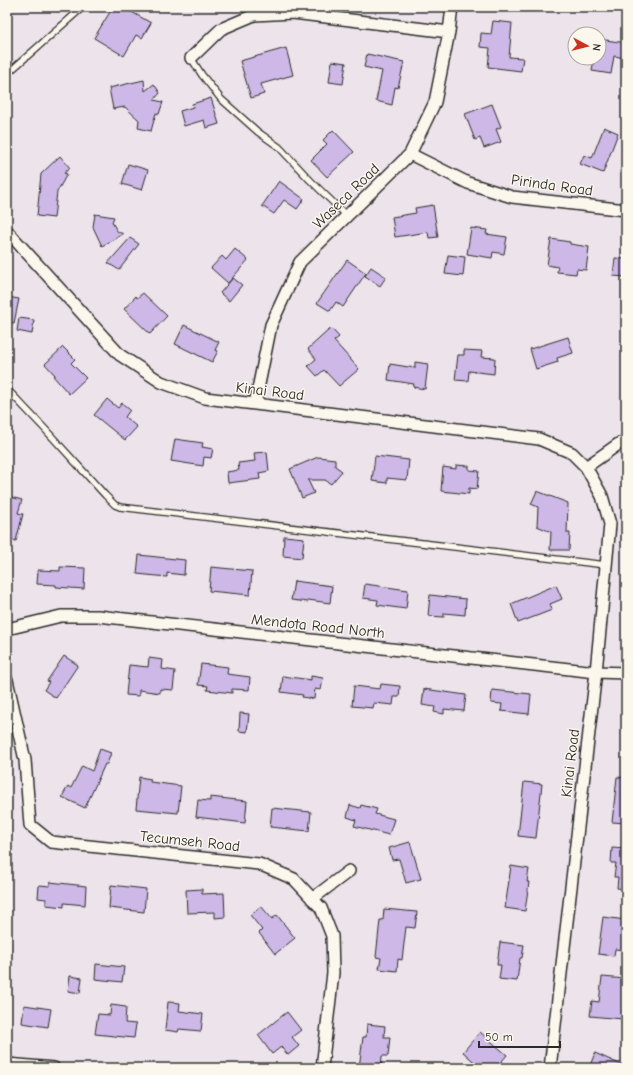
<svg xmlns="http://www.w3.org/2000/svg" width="633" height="1075" font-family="'Comic Neue',sans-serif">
<rect width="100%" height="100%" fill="#ede4eb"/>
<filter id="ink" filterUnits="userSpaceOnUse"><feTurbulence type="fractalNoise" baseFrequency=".025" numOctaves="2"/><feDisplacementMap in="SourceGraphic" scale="8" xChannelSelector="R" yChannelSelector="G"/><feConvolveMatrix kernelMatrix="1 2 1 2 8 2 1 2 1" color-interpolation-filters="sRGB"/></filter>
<g filter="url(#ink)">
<path fill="#cdb8e8" stroke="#2b2b2b" d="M113,7H123L151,23L142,38L136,35L124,56L94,38Z
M493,21L512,23L509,57L523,58L521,71L488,67L490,48L480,47L481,33L491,34Z
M599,39L626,43L625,58L614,56L611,74L592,71L594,58H599Z
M286,48L293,75L261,84L264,94L251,98L240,61Z
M367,54L404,62L398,88L395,87L392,105L376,101L382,71L364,67Z
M332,61L346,63L343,84L329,82Z
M144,80L145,91L154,84L160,93L154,100L163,102L159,114L156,113L151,131L138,128L139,120L125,107L113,109L109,88Z
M211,98L219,124L206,128L204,120L184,126L180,111L193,107L192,104Z
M492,104L501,127L496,129L501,142L484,148L480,138L475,140L465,114Z
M604,127L618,133L603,173L580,164L584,155L592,158Z
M333,130L354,152L327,177L311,160L327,144L323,140Z
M60,156L70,168L64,173L67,174L57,192L54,218L37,216L41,174Z
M128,164L148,170L142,190L122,184Z
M279,181L304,199L297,209L284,200L274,214L262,206Z
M433,205L438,237L429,238L428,232L395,237L392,217L416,213L415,208Z
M95,214L114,217L112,222L117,231L123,234L102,246L93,227Z
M471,228L487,230L486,234L507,237L504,254L493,252L492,258L467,254Z
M130,238L139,244L119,270L108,263Z
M551,239L570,242V244L589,247L586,270L577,269L576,274L557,272L558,267L547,265Z
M235,249L248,260L228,283L211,268L222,256L226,260Z
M448,255L465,257L463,276L445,274Z
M615,258L626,259V277L613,276Z
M347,260L366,273L343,307L336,302L330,311L317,303Z
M371,267L386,277L380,286L365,276Z
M233,278L242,285L229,301L220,293Z
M143,293L167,316L150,334L124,309L136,296L137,298Z
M7,297L19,299L14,323L7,322Z
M19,318L34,320L32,334L17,331Z
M184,325L219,342L215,350L218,351L212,362L175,344Z
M331,328L339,337L334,341L359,369L339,386L324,370L317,376L308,366L316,359L308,349Z
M568,337L573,353L557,358L558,362L536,369L530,349Z
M63,347L75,359L71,363L86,378L69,394L53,376L55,375L45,364Z
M464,350L482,351L481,357L495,358L494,374L469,371L468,381L455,380L458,355H464Z
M415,362L428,364L425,389L413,387L414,384L388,380L390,364L415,368Z
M107,399L118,408L122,403L130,410L125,417L137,427L125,440L94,415Z
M175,439L203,443L202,447L213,449L211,458L204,457L203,466L171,461Z
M267,452L269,471L259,473L260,479L228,483L227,472L239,470L238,463L255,461L254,453Z
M375,456L409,460L407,480L387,478V483L372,481Z
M318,457L335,459V466L342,471L331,484L325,480H308L314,493L302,498L290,469Z
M456,465L469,466V470L479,471L477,489L469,488V494L441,491L443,467L456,469Z
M537,491L568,503L567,533H570L569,550H550L551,532L537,526L538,507L531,504Z
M7,496L22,500L18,513L23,514L16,541L7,538Z
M284,536L304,538L302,558L283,556Z
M139,555L185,560L184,575L167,573V577L137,574Z
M60,567L85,568L84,589L56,587V585L37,584L38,570L60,571Z
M211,567L252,571L250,595L209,591Z
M294,581L332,586L330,603L308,600V602L291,600Z
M365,584L408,590L406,609L377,605L378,600L363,598Z
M556,585L562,599L550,604L552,610L518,623L511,604Z
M430,595L466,599L465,615L444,613V617L428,616Z
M64,656L78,665L56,698L44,690L49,682L47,681Z
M149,658L163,660L162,669L175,671L173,690L160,689V693L139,690V696L126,695L129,665L148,667Z
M201,664L228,667L227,674L250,677L249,690L232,689V693L207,690L208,686L198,685Z
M283,676L311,680V676L323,678L321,690L315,689L314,699L302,697L303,695L281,692Z
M381,684L400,686L399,697H394L393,705L374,703L373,708L352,706L354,686L380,689Z
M424,689L466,695L464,711L444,709V714L434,712L435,707L422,705Z
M492,690L531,694L529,714L501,711L502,704L491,703Z
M240,713L249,714L247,732L239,731Z
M100,749L111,753L107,764H105L85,808L62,797L68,786L71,788L82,766L92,771Z
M139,777L151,779L150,782L181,786L178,813L136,809Z
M617,777L626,778V823L612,822Z
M524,782L542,784L536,838L518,836Z
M210,797L247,801L245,823L196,817L198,800L210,801Z
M350,805L360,808L361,805L377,809L375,814L394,819L389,835L354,826L356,820L347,817Z
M272,808L311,812L309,831L270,827Z
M410,842L421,879L406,883L399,859L392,860L389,848Z
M612,848L626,849V889L617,888L618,877H614L616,863H611Z
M511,866L529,869L527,882H529L525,911L505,908Z
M50,882L86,886L85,905L64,903V907L46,905V899L38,898L39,885L50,886Z
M111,885L146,889L144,912L109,908Z
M202,889V894L224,893L225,917L215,918V912L187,913L186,890Z
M261,906L272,919L277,915L295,938L275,954L259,933L262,930L250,915Z
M384,909L417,912L415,928L406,927L402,960L398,959L397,971L379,969L381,958L376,957L380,920H383Z
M603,917L626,920V940L625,950L615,949L614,956L598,954Z
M500,942L524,945L522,958H520L517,981L499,979L501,965H497Z
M96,964L124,967L122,982L95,979Z
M70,976L82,978L80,993L68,991Z
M602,977L626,979L623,1019L590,1016L592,1001L599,1002Z
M168,1002L180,1003L179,1011L203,1014L201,1031L179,1029L178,1032L165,1030Z
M24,1005L51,1009L48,1027L22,1023Z
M111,1005L126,1007L125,1023L136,1024L134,1038L95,1034L98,1014L110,1015Z
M287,1012L301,1030L292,1037L299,1046L288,1055L281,1047L272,1054L258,1035Z
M367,1024L385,1026L384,1037H390L388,1056H382L381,1068H359L363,1037H366Z
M480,1032L507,1055L496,1068H481L463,1052Z
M595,1053L626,1067V1068H589Z"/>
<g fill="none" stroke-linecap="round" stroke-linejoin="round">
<defs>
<path id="service" d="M191,58L202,75L221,99L258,132L279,147L310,180L347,216
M7,74L83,7
M7,389L44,428L105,495L115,505L120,507L606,565"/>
<path id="minor" d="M191,58L221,29L254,15L293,13L449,32
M410,154L468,183L512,197L626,210
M7,231L120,355L161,382L205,398L255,404L539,439L572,453L586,467L602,496L610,524L596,672L550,1068
M255,404L271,325L300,262L410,154L435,102L449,32L452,7
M586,467L620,443
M7,629L61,616H98L596,672L626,673
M7,680L25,760L30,825L51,842L259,864L294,879L321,908L332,936L333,973L322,1068
M312,899L349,871
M7,1064L54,1068"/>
</defs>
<use href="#service" stroke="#2b2b2b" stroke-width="8"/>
<use href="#minor" stroke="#2b2b2b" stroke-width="14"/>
<use href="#service" stroke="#fbf7ec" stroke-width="5.5"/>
<use href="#minor" stroke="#fbf7ec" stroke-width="11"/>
</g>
</g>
<g text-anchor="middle" stroke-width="3" stroke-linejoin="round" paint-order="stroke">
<g font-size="15" fill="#2b2b2b" stroke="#fbf7ec">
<text transform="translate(552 185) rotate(8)" y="5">Pirinda Road</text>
<text transform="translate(346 196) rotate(-44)" y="5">Waseca Road</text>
<text transform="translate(270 391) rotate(7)" y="5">Kinai Road</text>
<text transform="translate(318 626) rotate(6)" y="5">Mendota Road North</text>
<text transform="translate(570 763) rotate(-83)" y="5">Kinai Road</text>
<text transform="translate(190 841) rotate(6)" y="5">Tecumseh Road</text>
</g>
</g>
<rect width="633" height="1075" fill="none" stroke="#fbf7ec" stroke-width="24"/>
<rect x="12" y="12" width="609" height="1051" fill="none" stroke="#2b2b2b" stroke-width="1.5" filter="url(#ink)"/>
<g transform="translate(587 46) rotate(97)"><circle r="19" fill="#fbf7ec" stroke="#a8a59f"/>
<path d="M0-3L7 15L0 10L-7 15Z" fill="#c8321e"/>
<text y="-6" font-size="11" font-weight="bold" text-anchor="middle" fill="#2b2b2b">N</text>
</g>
<path d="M479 1041v6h81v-6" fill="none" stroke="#2b2b2b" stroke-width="2"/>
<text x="485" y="1041" font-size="12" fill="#2b2b2b" stroke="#fbf7ec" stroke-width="3" paint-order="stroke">50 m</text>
</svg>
